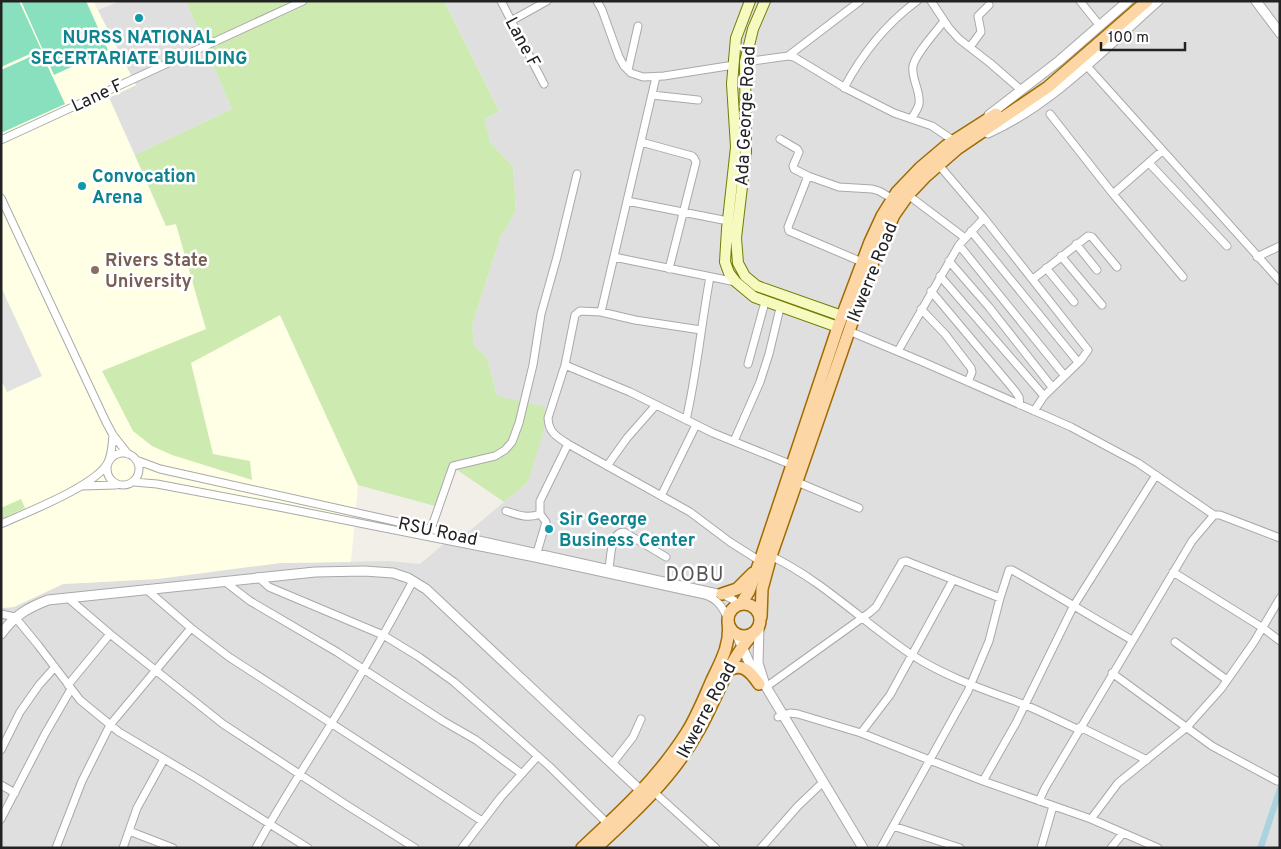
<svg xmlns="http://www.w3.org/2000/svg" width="1281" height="849" font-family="Overpass,sans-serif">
<rect width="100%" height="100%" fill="#f2efe9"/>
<path fill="#e0dfdf" d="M120,1H186L232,109L135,155L109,97L136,85L98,10Z
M444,1H1280V779L1257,848H1V608L14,607L63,584L157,579L280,563L389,561L420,564L459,531L467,533L528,482L497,396L487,358L474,345L472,325L500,238L516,211L513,167L490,142L485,119L499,111Z
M1280,799V848H1264Z"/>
<path fill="#ffffe5" d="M1,1H93L136,85L109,98L166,226L176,224L212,350L280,315L358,485L351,562L280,563L157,579L63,584L14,607L1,608Z"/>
<path fill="#cdebb0" d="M186,1H444L499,111L485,119L490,142L513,167L516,211L500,238L472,325L474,345L487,358L497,396L545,407L544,430L528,482L504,502L450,465L435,506L358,485L280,315L191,363L213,454L250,461L252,480L172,455L152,446L133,431L102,371L206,329L176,224L166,226L135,155L232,109Z
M21,499L25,508L1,519V508Z"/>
<path fill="#88e0be" d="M1,1H19L41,49L1,67Z
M21,1H86L108,50L54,75Z
M41,52L65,104L1,133V70Z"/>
<path fill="#e2e2e2" d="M1,287L42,376L7,392L1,380Z"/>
<path fill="#aad3df" d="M1280,779V799L1264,848H1257Z"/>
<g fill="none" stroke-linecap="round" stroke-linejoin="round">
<defs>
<path id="minor" d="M501,1L544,84
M597,1L602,10L619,57L624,66L631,73L643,77L664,76L734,65
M931,1L949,28L959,39L990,63L1021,90
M1080,1L1100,26
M511,21L547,1
M970,47L981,32L978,16L989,5
M788,56L860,1
M745,62L788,56L794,57L847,89L894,113L932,126L954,141
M1086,65L1280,281
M628,70L638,26
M844,88C862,54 886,24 917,1
M652,95L698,100
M1050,114L1113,194L1183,277
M912,118C914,114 918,109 919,104C921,91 911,79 913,66C916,53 936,32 944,21
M780,139L797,149L799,152L793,166L794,169L808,176L839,187L872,189L879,191L893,199
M1,140L303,1
M641,142L692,156L694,158L696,162L669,269
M1149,163L1227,246
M938,164L984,218L1088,350L1081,360L1044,396L1034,411
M808,176L788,227L789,231L862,262
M1113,194L1162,151
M908,195L965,238
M1,198L106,422L113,435L128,454
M627,201L728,221
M971,231L1078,362
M1076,244L1097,270
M959,245L1064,375
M1061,256L1102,305
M614,257L736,282
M1257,257L1280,246
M949,261L989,307L1052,387
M1046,268L1074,302
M940,276L1044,396
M1033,279L1088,236L1092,237L1117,267
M931,291L1015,391L1019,397L1020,405
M921,309L945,334L971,368L972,372L968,382
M601,312L656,77
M701,330L635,320L601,312L580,311L575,315L565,365L548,418C549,433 556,436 568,444L690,512L730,542L760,561
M849,331L923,362L1071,427L1138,463L1214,515
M898,351L959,245L984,218
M748,364L765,302
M565,365L630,392L713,433L792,465
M686,420C697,373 701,325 710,277
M734,441L760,382L769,354L780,308
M107 469a16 16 0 1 1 32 0a16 16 0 1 1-32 0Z
M136,460L160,469L722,594L732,599L739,605
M607,466L627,438L656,405
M134,482L157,484L284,508L535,558L705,595C718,599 723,608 728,619
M797,482L859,508
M82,486L116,485
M661,496L696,425
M506,511C518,515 528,519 540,514
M1,524C25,513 98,485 108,462C112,454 112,444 113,435
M431,529L453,466L495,456L505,450L512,442L519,423L533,365L541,314L557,257L577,174
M536,556L546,522L540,514V501L568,444
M771,556C823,581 864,623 912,655C946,677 985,690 1023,704C1042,712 1060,721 1079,730
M609,568C611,558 610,532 624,532L666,557
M1173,572L1263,628L1280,641
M258,577L269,587L383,635L419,657L454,682L495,718L549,766L608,824
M224,581L250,601L337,652L443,721L476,740L522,774
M146,589L191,628L229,657L482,821
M68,598L110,634L223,724L348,806L415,848
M1,614L15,617L38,645L80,700L119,732L198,779L308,848
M1175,642L1227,680
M1112,673L1212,746L1277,781
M68,685L110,634
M766,687L869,613L876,607L902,562L906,561L1000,598
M778,717L790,713L798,714L861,733L983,781L1091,819L1158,848
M1080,727L1147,760
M861,733L890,695L953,580
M1,750L20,712L39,685L55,667
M612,764L633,737L641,719
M983,781L1016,723L1073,607L1156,475
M1,785L15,793
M654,792L716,848
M1039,801L1045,788L1192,541L1214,515H1220L1280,538
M1,819L45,734L71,689
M1091,819L1118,783L1187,727L1221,689L1254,642L1280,598
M893,826L960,848
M129,831L173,848
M56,848L82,781L110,725L191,628
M123,848L137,808L164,759
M256,848C279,805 306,765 331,724C360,677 387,629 413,581
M462,848L501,797L538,756
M761,848L798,806L819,786
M881,848L968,691L989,641L1000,598L1009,570H1012C1053,593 1092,617 1132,640
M1041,848L1053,806
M1111,848L1123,833"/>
<path id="tertiary" d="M1256,1L1280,33
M989,115L1059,61L1128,1
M988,133C1052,104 1106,47 1158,1
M759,628L758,663L765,685L863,848
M1,634C14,616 27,608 48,600L315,572L364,571L393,573L408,578L426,589L641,791
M737,635L755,676"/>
<path id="secondary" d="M750,1L736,38L734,60L732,84L736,147L727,229L725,262L729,273L736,282L754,297L838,327
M765,1L753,29L745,62L746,152L736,238L738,263L745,276L757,286L842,316"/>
<path id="primary" d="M722,594L737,589L753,573
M728 620a16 16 0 1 1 32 0a16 16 0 1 1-32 0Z
M741,604L749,591L760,561L838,327L870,242L882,216L897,192L920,168L946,146L996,114
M761,617L762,589L771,556L873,262L894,215L908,195L926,176L957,149L1048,87L1147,1
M726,672C741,661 750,671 759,684
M582,848C621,812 659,777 687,732C697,716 704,698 712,680C721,661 731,644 728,622
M596,848C635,812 674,776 699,730C717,698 727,664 751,636"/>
</defs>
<use href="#minor" stroke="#a9a9a9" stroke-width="9"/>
<use href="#tertiary" stroke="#a9a9a9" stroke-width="11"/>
<use href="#secondary" stroke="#707d05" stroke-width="12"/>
<use href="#primary" stroke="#a06b00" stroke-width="14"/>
<use href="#minor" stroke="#fff" stroke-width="7"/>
<use href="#tertiary" stroke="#fff" stroke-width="9"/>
<use href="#secondary" stroke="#f7fabf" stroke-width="10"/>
<use href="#primary" stroke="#fcd6a4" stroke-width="11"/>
</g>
<g fill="#0f9aa8" stroke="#fff" stroke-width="2">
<circle cx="139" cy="18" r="5"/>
<circle cx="82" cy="186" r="5"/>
<circle cx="549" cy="529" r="5"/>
</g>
<circle fill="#8d6e63" stroke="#fff" stroke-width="2" cx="95" cy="270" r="5"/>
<g text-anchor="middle" stroke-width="5" stroke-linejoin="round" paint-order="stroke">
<g font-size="18" font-weight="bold" fill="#0d838f" stroke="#fff" text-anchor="start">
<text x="139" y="43" text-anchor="middle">NURSS NATIONAL<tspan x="139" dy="21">SECERTARIATE BUILDING</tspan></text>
<text x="92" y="182">Convocation<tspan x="92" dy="21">Arena</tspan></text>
<text x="559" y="525">Sir George<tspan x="559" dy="21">Business Center</tspan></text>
</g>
<g font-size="18" fill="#222" stroke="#fff">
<text transform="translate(523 42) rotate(62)" y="6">Lane F</text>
<text transform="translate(97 95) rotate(-25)" y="6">Lane F</text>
<text transform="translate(745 116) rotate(-87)" y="6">Ada George Road</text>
<text transform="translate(872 272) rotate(-68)" y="6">Ikwerre Road</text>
<text transform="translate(438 531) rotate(12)" y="6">RSU Road</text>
<text transform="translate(706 710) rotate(-62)" y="6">Ikwerre Road</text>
</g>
<g font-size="18" font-weight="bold" fill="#785e54" stroke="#fff" text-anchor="start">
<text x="105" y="266">Rivers State<tspan x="105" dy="21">University</tspan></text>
</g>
<g font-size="20" letter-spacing="1" fill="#555" stroke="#fff">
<text x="695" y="581">DOBU</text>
</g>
</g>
<rect width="1281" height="849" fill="none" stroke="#222222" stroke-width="5"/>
<path d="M1101 42v8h84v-8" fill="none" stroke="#222222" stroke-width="2.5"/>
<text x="1108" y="42" font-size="15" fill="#222222" stroke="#ffffff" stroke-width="4" paint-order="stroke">100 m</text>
</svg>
